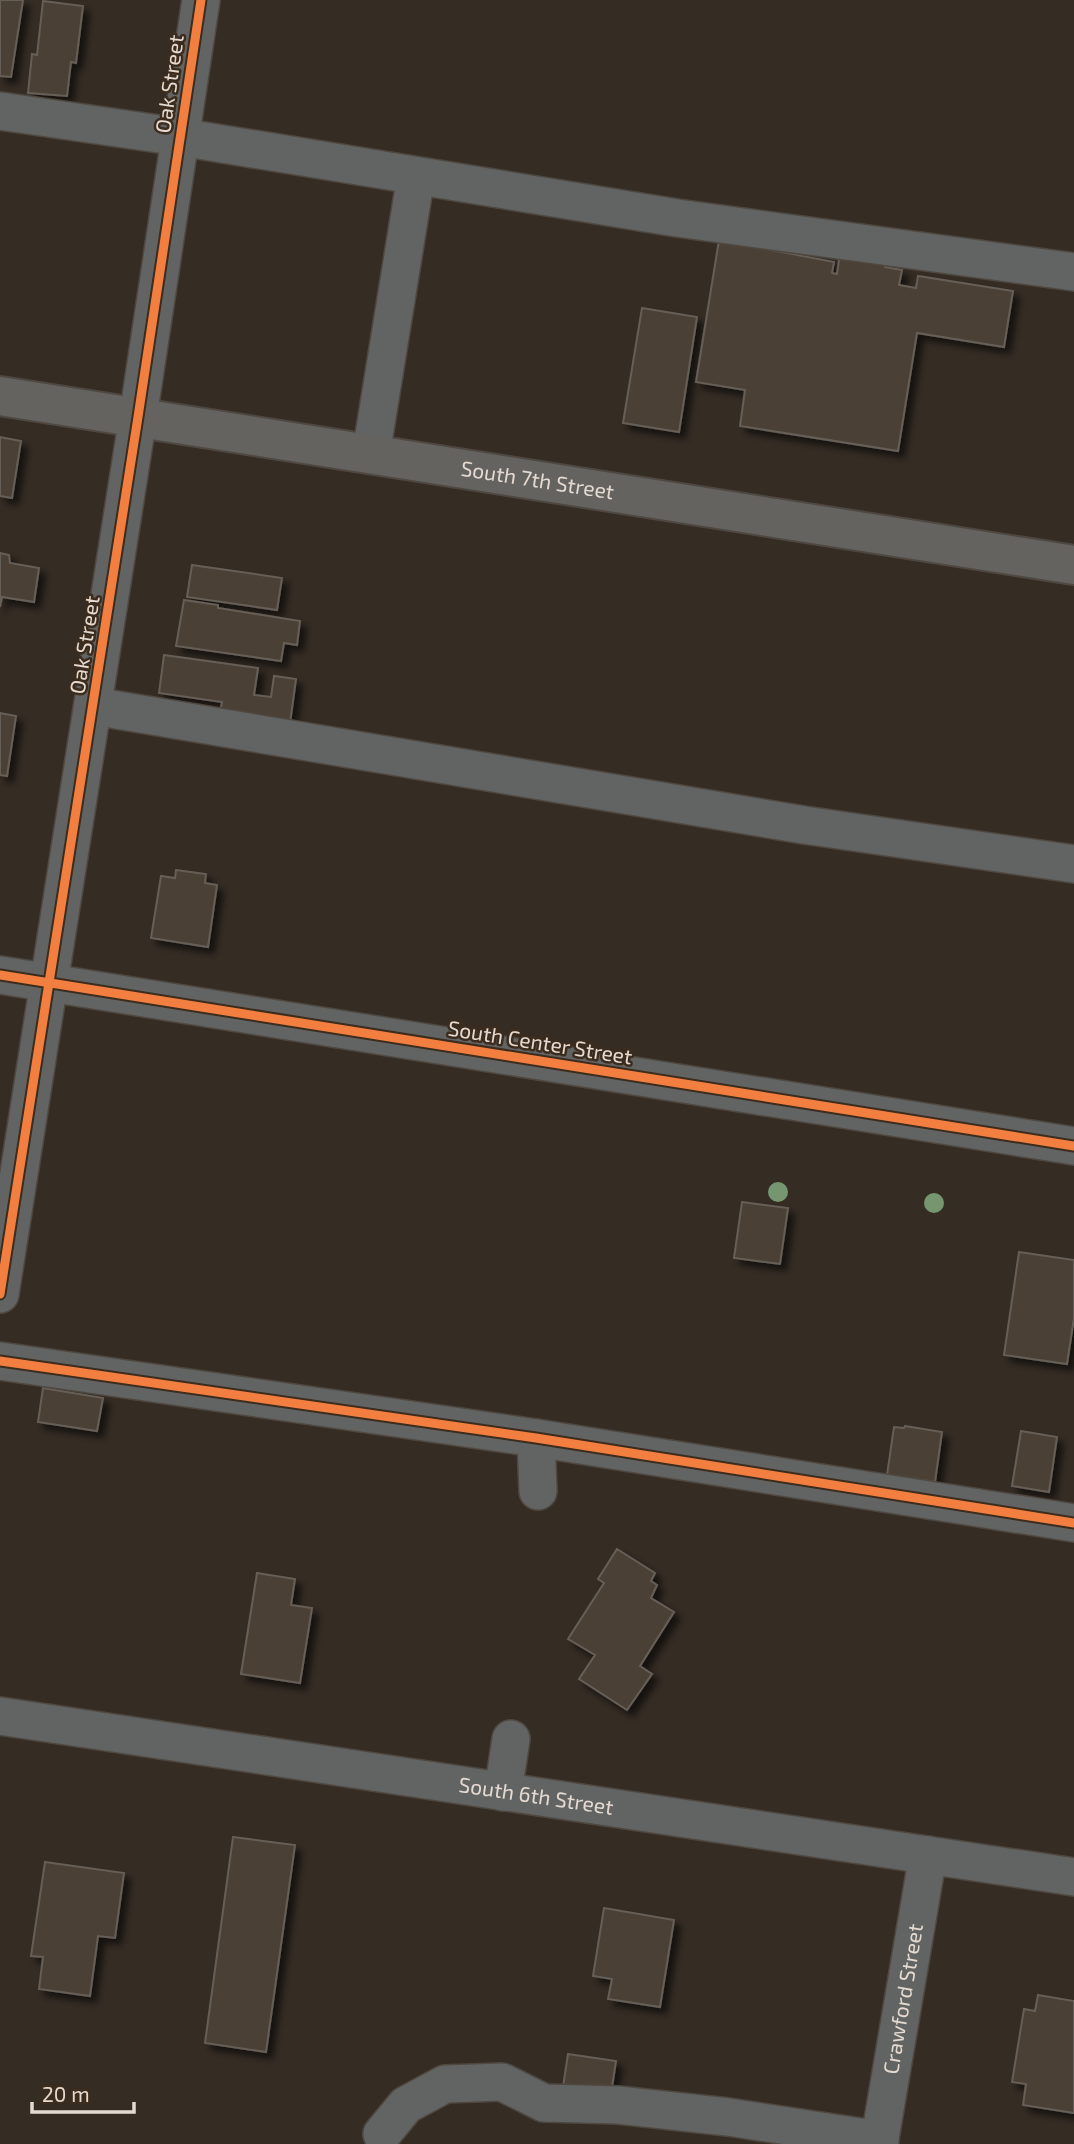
<svg xmlns="http://www.w3.org/2000/svg" width="1074" height="2144" font-family="'Exo 2',sans-serif">
<defs>
<filter id="shadow"><feDropShadow dx="6" dy="6" stdDeviation="3.5" flood-color="#0009"/></filter>
</defs>
<rect width="100%" height="100%" fill="#352c24"/>
<path fill="#4c4034" stroke="#665f58" stroke-width="2" filter="url(#shadow)" d="M0,0H23L11,77L0,76Z
M43,1L83,6L76,63L71,62L67,96L28,93L32,54L37,55Z
M719,240L834,262L832,273L837,274L840,253L886,260L885,267L902,270L899,285L916,288L918,276L1013,291L1004,347L917,333L898,451L740,426L745,390L696,382Z
M642,308L697,317L679,432L623,423Z
M0,437L21,441L12,498L0,496Z
M0,553L9,555L10,563L39,568L34,602L2,597L0,607Z
M192,565L282,578L277,610L187,597Z
M184,600L218,605V608L300,621L297,645L284,643L281,661L176,646Z
M164,655L258,668L254,695L271,697L274,676L296,679L290,723L220,713L222,702L159,693Z
M0,713L16,716L7,776L0,775Z
M176,870L206,874L205,883L217,885L208,947L151,938L161,876L175,878Z
M742,1202L788,1208L780,1264L734,1258Z
M1019,1252L1074,1260V1318L1067,1364L1004,1355Z
M43,1388L103,1398L97,1431L38,1422Z
M905,1426L942,1432L935,1482L887,1475L894,1427L904,1428Z
M1021,1431L1057,1437L1049,1492L1012,1486Z
M617,1549L655,1573L651,1581L657,1585L651,1598L674,1612L640,1666L652,1674L627,1710L579,1679L595,1655L568,1639L604,1583L598,1579Z
M257,1573L295,1579L291,1605L312,1608L300,1683L241,1674Z
M233,1837L295,1845L266,2052L205,2043Z
M45,1862L124,1873L115,1938L98,1936L90,1996L39,1989L43,1957L31,1956Z
M604,1908L674,1920L660,2007L608,1999L612,1979L593,1976Z
M1038,1995L1074,2001V2113L1023,2105L1026,2084L1012,2082L1024,2009L1035,2011Z
M568,2054L616,2061L611,2094L563,2087Z"/>
<g fill="none" stroke-linecap="round" stroke-linejoin="round">
<defs>
<g id="minor">
<path d="M0,111L180,137L677,218L1074,272"/>
<path d="M371,454L416,176"/>
<path d="M93,706L804,825L1074,864"/>
<path d="M0,975L1074,1146"/>
<path d="M0,1294L138,417L201,0"/>
<path d="M0,1361L536,1438L1074,1523"/>
<path d="M536,1438L538,1491"/>
<path id="s1" d="M0,1716L1074,1877"/>
<path d="M503,1792L511,1739"/>
<path d="M382,2134L406,2105L445,2084L502,2082L544,2103L618,2105L728,2117L880,2140"/>
<path id="s2" d="M879,2144L928,1855"/>
</g>
<g id="major">
<path id="s3" d="M0,396L1074,565"/>
</g>
</defs>
<use href="#minor" stroke="#4f4841" stroke-width="40"/>
<use href="#major" stroke="#4f4841" stroke-width="42"/>
<use href="#minor" stroke="#626463" stroke-width="37"/>
<use href="#major" stroke="#646360" stroke-width="38"/>
<defs>
<path id="cycleway" d="M0,975L1074,1146
M0,1294L138,417L201,0
M0,1361L536,1438L1074,1523"/>
</defs>
<use href="#cycleway" stroke="#3c2c1d" stroke-width="13"/>
<use href="#cycleway" stroke="#f27e40" stroke-width="9"/>
</g>
<g fill="#75966f">
<circle cx="778" cy="1192" r="10"/>
<circle cx="934" cy="1203" r="10"/>
</g>
<g text-anchor="middle" stroke-width="5" stroke-linejoin="round" paint-order="stroke">
<g font-size="21" fill="#e4dad1" stroke="#3c2c1d">
<text transform="translate(170 84) rotate(-82)" y="7">Oak Street</text>
<text dy="7" stroke="none"><textPath href="#s3" startOffset="544">South 7th Street</textPath></text>
<text transform="translate(85 645) rotate(-81)" y="7">Oak Street</text>
<text transform="translate(540 1043) rotate(9)" y="7">South Center Street</text>
<text dy="7" stroke="none"><textPath href="#s1" startOffset="542">South 6th Street</textPath></text>
<text dy="7" stroke="none"><textPath href="#s2" startOffset="147">Crawford Street</textPath></text>
</g>
</g>
<path d="M32 2102v10h102v-10" fill="none" stroke="#e4dad1" stroke-width="3.5"/>
<text x="42" y="2102" font-size="21" fill="#e4dad1" stroke="#3c2c1d" stroke-width="5" paint-order="stroke">20 m</text>
</svg>
